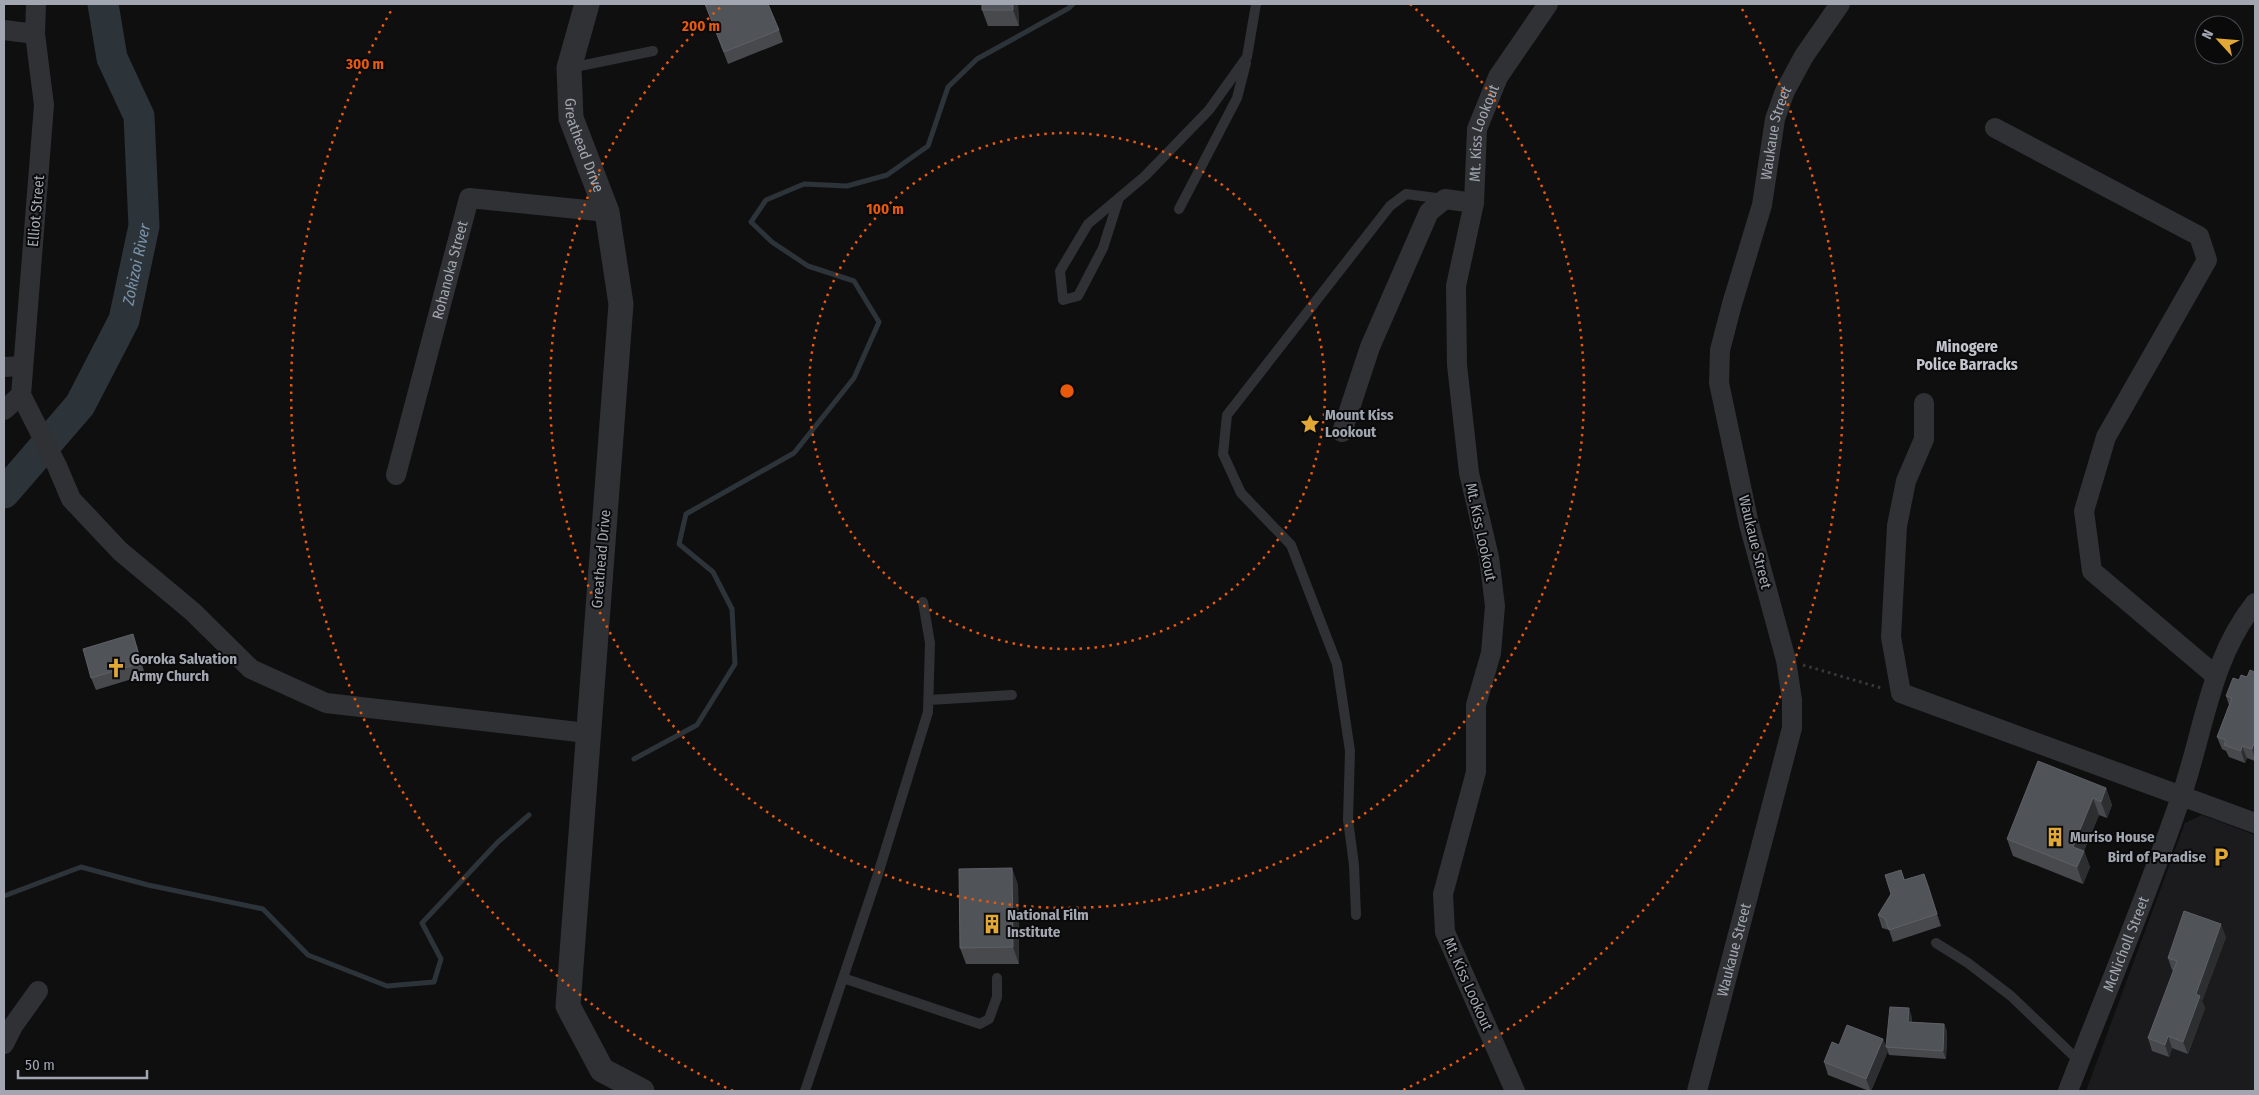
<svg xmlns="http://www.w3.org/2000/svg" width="2259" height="1095" font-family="'Fira Sans Condensed',sans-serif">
<rect width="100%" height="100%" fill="#0f0f10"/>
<path fill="#1b1b1d" d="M2202,815L2255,835V1091H2086L2185,823Z"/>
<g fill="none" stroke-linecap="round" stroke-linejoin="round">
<path stroke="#2c3339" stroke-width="5" d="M634,759L697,725L735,664L732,609L713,572L679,544L686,514L794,453L854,378L879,322L854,281L808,266L772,242L751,222L766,200L804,184L847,186L887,175L928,146L948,87L977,59L1069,8L1073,4
M4,896L81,867L148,885L263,909L308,955L387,986L434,982L441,959L422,923L498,842L529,815"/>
<path stroke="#2c3339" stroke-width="31" id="s1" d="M4,493L80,405L124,320L144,226L139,116L112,58L103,4"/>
<path stroke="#36383c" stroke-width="3" stroke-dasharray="2.5 4" stroke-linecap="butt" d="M1803,665L1881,688"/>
<path stroke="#303135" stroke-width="10" d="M570,68L653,51
M1119,198L1103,248L1078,296L1063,300L1060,271L1088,224L1145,176L1209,110L1247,57L1256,4
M1179,209L1237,98L1246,63
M929,700L1012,695
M1356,915L1354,865L1348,820L1350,751L1337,664L1291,545L1241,493L1223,454L1227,415L1390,206L1406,194L1444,199
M1936,943L1968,963L2011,996L2080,1062
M843,978L980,1024L989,1019L997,997V978
M805,1091L878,874L928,712L930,643L923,602"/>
<g stroke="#303135" stroke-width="20">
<path d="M36,4L35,34L44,105L21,395L57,466L71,499L120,551L193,612L251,669L326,703L587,733"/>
<path d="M4,30L35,34"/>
<path d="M1995,128L2199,236L2207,260L2106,437L2084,511L2092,571L2216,676"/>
<path d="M4,367L23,366"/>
<path d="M1924,403V439L1906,481L1897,526L1891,637L1901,693L2255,823"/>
<path d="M4,410L21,395"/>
<path d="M1342,432L1370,347L1429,212L1445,199L1474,203"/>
<path id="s2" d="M396,475L469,198L607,212"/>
<path d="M4,1044L13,1026L38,991"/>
<path id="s3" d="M1515,1091L1445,932L1443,894L1476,772V705L1491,653L1495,606L1489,557L1469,473L1457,365L1456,286L1474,203L1477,129L1498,77L1548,4"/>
<path id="s4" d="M1697,1091L1792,728V700L1786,660L1749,524L1719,383L1720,350L1732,304L1762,205L1775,119L1785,91L1804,56L1840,4"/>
<path id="s5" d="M2068,1091C2106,993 2147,896 2181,797C2204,731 2210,659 2255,603"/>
</g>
<path stroke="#303135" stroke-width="25" id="s6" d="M587,4L569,68L571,118L607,212L621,304L568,1006L602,1070L642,1091"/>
</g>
<path fill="#47494d" d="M705,4L779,30L783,42L728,64Z
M1018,4L1019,26H988L982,10Z
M137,646L145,675L96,690L91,678Z
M2255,672V761L2247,758L2245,763L2229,757L2226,751L2222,749L2217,737L2229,705L2226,696L2239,680L2247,677Z
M2106,788L2112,805L2107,818L2099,815L2084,851L2090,867L2083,884L2013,856L2007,839Z
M1901,870L1905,880L1924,874L1941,926L1893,942L1889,930L1882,928L1878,915L1891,894Z
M1018,884L1019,964H966L960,948Z
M2226,937L2202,1001L2205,1008L2188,1054L2172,1048L2169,1057L2152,1051L2148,1038L2174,971L2172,970L2168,958Z
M1912,1017V1022L1944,1024L1947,1032L1946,1059L1889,1055L1886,1047Z
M1883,1039L1888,1051L1871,1091H1869L1828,1075L1824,1062L1839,1045Z"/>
<path fill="#2c2e30" d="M1013,4H1018L1019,26L1013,10Z
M133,634L137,646L145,675L141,663Z
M2255,740V759L2252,749Z
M2242,746L2247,758L2245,763L2241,751Z
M2106,788L2112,805L2107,818L2101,802Z
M2093,798L2099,815L2084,851L2090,867L2083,884L2077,867L2073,847Z
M1012,868L1018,884L1019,964L1013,947Z
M1924,874L1929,886L1941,926L1937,914Z
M2221,924L2226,937L2202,1001L2205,1008L2188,1054L2183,1042L2196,994Z
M1909,1008L1912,1017L1911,1031L1908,1022Z
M1944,1024L1947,1032L1946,1059L1943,1051Z
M2168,1036L2172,1048L2169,1057L2165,1045Z
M1883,1039L1888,1051L1871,1091L1866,1079Z"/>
<path fill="#505358" stroke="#5d6066" d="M705,4H768L779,30L724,52Z
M982,4H1013V10H982Z
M133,634L141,663L91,678L83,649Z
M2250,670L2255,672V740L2252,749L2242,746L2241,751L2224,745L2226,740L2217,737L2232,698L2226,696L2233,678L2239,680L2241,675L2247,677Z
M2038,761L2106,788L2101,802L2093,798L2073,847L2084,851L2077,867L2007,839Z
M1012,868L1013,947L960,948L959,869Z
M1901,870L1904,880L1924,874L1937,914L1889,930L1885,918L1878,915L1891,894L1885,875Z
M2184,911L2221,924L2196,994L2200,996L2183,1042L2168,1036L2165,1045L2148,1038L2177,961L2168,958Z
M1890,1007L1909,1008L1908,1022L1944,1024L1943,1051L1886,1047Z
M1847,1025L1883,1039L1866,1079L1824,1062L1832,1042L1839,1045Z"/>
<g fill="none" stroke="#e8590c" stroke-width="2.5" stroke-dasharray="2.5 5">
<circle cx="1067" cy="391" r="258"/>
<path d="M1410 4A517 517 0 1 1 724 4"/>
<path d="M733 1091A775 775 0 0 1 392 9M1742 9A775 775 0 0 1 1401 1091"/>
</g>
<defs>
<symbol id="sight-bare" viewBox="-9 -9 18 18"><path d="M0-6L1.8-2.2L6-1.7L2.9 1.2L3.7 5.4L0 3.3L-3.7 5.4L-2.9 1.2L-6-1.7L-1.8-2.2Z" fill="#e2a835" stroke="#0a0a0b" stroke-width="2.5" paint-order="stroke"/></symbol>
<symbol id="church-bare" viewBox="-9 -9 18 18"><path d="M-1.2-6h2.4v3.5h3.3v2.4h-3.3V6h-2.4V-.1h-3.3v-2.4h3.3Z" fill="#e2a835" stroke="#0a0a0b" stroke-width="2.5" paint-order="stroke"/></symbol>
<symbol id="building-bare" viewBox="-9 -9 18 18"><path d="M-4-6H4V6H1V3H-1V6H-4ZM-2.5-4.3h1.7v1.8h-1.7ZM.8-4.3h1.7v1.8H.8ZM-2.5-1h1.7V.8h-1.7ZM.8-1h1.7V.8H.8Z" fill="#e2a835" stroke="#0a0a0b" stroke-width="2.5" paint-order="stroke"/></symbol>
<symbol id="parking-bare" viewBox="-9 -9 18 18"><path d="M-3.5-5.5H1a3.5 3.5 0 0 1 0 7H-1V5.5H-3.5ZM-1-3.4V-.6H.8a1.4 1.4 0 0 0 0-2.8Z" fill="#e2a835" stroke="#0a0a0b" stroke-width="2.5" paint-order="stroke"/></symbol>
</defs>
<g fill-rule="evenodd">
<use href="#sight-bare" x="1296" y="410" width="28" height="28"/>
<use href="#church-bare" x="102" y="654" width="28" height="28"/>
<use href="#building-bare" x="2041" y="823" width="28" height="28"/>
<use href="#parking-bare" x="2207" y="843" width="28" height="28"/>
<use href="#building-bare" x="978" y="910" width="28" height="28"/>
</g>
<g text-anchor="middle" stroke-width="4" stroke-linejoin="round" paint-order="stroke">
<g font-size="15" fill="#a1a6b0" stroke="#0a0a0b">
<text dy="5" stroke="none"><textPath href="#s3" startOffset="986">Mt. Kiss Lookout</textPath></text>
<text dy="5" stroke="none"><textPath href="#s4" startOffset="986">Waukaue Street</textPath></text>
<text dy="5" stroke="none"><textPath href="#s6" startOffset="146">Greathead Drive</textPath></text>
<text transform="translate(36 211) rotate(-85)" y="5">Elliot Street</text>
<text dy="5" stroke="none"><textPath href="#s2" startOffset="212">Rohanoka Street</textPath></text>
<text transform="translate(1481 532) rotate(78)" y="5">Mt. Kiss Lookout</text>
<text transform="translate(1755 542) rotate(76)" y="5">Waukaue Street</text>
<text transform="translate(601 559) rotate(-85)" y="5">Greathead Drive</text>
<text dy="5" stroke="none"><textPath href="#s5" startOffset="158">McNicholl Street</textPath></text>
<text dy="5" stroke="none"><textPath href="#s4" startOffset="146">Waukaue Street</textPath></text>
<text transform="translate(1468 984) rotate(66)" y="5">Mt. Kiss Lookout</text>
</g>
<g font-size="15" font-weight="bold" fill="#a1a6b0" stroke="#0a0a0b" text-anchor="start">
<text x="1325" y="420">Mount Kiss<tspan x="1325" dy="17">Lookout</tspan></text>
<text x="131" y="664">Goroka Salvation<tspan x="131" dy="17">Army Church</tspan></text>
<text x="2070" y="842">Muriso House</text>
<text x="2206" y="862" text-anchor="end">Bird of Paradise</text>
<text x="1007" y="920">National Film<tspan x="1007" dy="17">Institute</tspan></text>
</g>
<g font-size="16" font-style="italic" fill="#7a93a9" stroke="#0a0a0b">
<text dy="6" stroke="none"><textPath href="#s1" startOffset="269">Zokizoi River</textPath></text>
</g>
<g font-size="16" font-weight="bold" fill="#c2c5cd" stroke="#0a0a0b">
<text x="1967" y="352">Minogere<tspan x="1967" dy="18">Police Barracks</tspan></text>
</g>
</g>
<circle cx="1067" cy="391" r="8" fill="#e8590c" stroke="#0a0a0b" stroke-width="2.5"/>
<g font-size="15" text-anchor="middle" font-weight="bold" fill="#e8590c" stroke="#0a0a0b" stroke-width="4" stroke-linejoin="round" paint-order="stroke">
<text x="701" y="31">200 m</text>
<text x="365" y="69">300 m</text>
<text x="885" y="214">100 m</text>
</g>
<rect width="2259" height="1095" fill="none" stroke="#a1a6b0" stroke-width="10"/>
<g transform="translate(2219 40) rotate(296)"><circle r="24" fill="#0a0a0b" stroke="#46484d"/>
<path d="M0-4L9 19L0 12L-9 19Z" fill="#e2a835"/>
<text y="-8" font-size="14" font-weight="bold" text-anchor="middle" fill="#a1a6b0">N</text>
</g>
<path d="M18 1070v8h129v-8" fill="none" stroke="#a1a6b0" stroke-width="2.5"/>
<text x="25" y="1070" font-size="15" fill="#a1a6b0" stroke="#0a0a0b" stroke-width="4" paint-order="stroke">50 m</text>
</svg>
